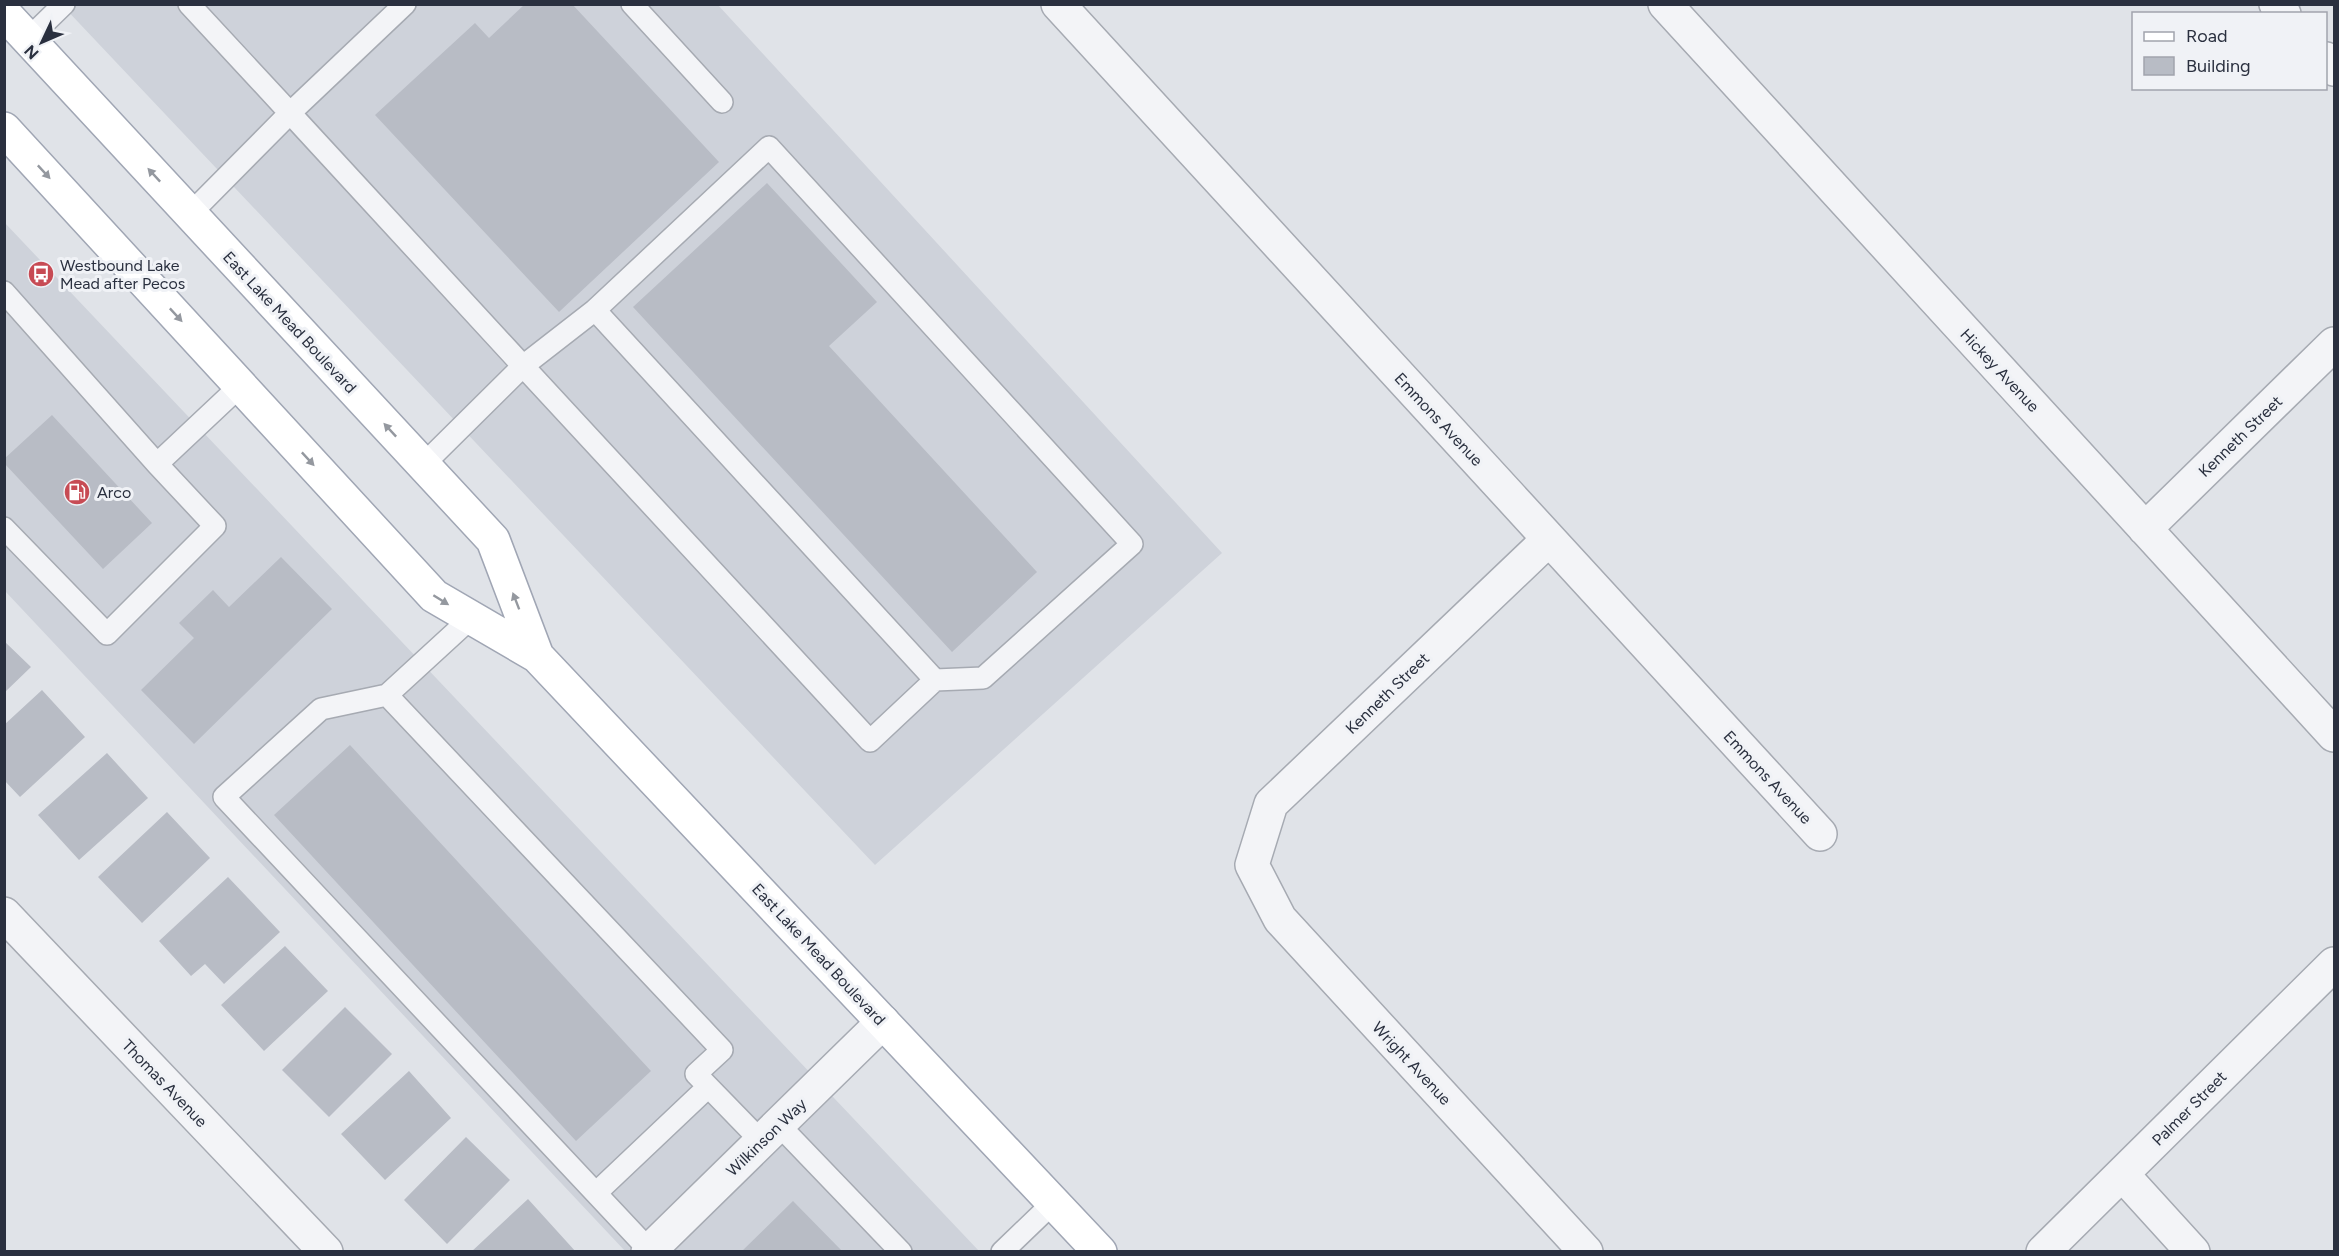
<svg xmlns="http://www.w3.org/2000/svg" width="2339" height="1256" font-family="Figtree,sans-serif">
<rect width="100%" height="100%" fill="#e0e3e8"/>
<path fill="#ced2da" d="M62,5H718L1222,553L875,865Z
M4,222L979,1251H625L5,591Z"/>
<path fill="#b8bcc5" d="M525,4H572L719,162L559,312L375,115L475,23L489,38Z
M767,183L877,302L829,346L1037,572L952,652L633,307Z
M52,415L152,523L103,569L4,463V459Z
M281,557L332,609L194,744L141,690L194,638L179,623L213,590L229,607Z
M4,641L31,667L4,693Z
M42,690L85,737L20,797L4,780V725Z
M350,745L651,1071L576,1141L274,815Z
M107,753L148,798L79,860L38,815Z
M167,812L210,858L142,923L98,877Z
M228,877L280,932L224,984L205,964L191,976L159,941Z
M285,946L328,991L264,1051L221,1005Z
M345,1007L392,1054L329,1117L282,1070Z
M409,1071L451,1118L385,1180L341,1134Z
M466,1137L510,1180L447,1244L404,1200Z
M528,1199L576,1252H471Z
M793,1201L843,1252H741Z"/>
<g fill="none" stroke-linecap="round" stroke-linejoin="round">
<defs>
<path id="service" d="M189,4L290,113L190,214
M405,4L290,113L523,366L423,465
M632,4L722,102
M28,39L64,4
M4,292L157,464L215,526L107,634L4,528
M595,310L935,680L870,741L523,366Z
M595,310L769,147L1132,544L983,678L935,680
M157,464L240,386
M471,618L387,695L722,1050L696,1074L761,1141
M387,695L321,709L224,797L651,1252
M778,1124L901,1252
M596,1193L708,1087
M1002,1252L1054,1202"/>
<path id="minor" d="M1058,4L1820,834
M1665,4L2334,735
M2276,4L2284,14
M2326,59L2334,69
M2145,529L2334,344
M1549,539L1271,804L1252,865L1280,919L1586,1252
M4,914L326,1252
M2122,1174L2193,1252
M648,1252L883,1022
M2043,1252L2334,964"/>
<path id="primary" d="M4,13L493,540L537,656
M4,129L434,596L537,656L1100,1252"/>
</defs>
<use href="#service" stroke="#a6aab2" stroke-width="24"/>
<use href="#minor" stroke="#a6aab2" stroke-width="36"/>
<use href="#primary" stroke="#a0a6b4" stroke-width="36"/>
<use href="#service" stroke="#f3f4f7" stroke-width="21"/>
<use href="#minor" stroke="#f3f4f7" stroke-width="33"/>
<use href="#primary" stroke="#fff" stroke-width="33"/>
</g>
<defs><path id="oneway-solid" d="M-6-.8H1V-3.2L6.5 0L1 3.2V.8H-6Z" transform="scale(1.5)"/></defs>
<g fill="#94989f">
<use href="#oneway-solid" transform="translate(44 172) rotate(47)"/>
<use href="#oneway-solid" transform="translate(154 175) rotate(-133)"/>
<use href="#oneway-solid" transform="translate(176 315) rotate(47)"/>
<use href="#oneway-solid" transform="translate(390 430) rotate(-133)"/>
<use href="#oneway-solid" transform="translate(308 459) rotate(47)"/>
<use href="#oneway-solid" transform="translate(441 600) rotate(32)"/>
<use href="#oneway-solid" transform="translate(516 601) rotate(-111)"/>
</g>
<defs>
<symbol id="bus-disc" viewBox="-11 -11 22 22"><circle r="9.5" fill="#c74b54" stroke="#f0f2f6"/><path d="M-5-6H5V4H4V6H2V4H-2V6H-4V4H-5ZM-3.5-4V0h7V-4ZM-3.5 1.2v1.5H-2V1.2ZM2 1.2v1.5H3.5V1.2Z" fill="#fff"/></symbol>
<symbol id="fuel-disc" viewBox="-11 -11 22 22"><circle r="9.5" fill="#c74b54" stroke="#f0f2f6"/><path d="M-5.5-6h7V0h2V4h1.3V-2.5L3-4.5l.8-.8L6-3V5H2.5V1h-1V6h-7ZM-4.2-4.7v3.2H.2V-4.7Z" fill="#fff"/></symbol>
</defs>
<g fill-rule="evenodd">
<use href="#bus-disc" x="26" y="259" width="30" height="30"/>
<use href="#fuel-disc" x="62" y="477" width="30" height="30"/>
</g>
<g text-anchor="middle" stroke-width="6" stroke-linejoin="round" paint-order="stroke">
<g font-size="16" fill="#2a303f" stroke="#f0f2f6" text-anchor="start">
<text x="60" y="271">Westbound Lake<tspan x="60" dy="18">Mead after Pecos</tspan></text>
<text x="97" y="498">Arco</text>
</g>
<g font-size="16" fill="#2a303f" stroke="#f0f2f6">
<text transform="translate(290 322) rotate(47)" y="6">East Lake Mead Boulevard</text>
<text transform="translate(2000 370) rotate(47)" y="6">Hickey Avenue</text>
<text transform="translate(1439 419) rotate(47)" y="6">Emmons Avenue</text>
<text transform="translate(2240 436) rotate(-44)" y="6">Kenneth Street</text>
<text transform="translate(1387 693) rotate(-44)" y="6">Kenneth Street</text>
<text transform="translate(1768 777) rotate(47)" y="6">Emmons Avenue</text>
<text transform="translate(819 954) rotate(47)" y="6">East Lake Mead Boulevard</text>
<text transform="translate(1412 1063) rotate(47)" y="6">Wright Avenue</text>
<text transform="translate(165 1083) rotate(46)" y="6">Thomas Avenue</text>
<text transform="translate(2189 1108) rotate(-45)" y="6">Palmer Street</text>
<text transform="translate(766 1137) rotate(-44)" y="6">Wilkinson Way</text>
</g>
</g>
<rect width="2339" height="1256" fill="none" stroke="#2a303f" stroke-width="12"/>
<rect x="2132" y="12" width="195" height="78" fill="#f0f2f6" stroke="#a1a4ad" stroke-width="1.5"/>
<rect x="2144" y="32" width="30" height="9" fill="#ffffff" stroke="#a1a4ad" stroke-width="1.5"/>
<text x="2186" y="42" font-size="18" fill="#2a303f">Road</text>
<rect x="2144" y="57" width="30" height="18" fill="#b8bcc5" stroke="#a1a4ad" stroke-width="1.5"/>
<text x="2186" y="72" font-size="18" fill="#2a303f">Building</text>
<g transform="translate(42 42) rotate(226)" stroke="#f0f2f6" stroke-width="4.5" paint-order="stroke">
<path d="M0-4.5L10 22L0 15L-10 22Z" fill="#2a303f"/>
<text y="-9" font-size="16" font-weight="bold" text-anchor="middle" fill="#2a303f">N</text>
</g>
</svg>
